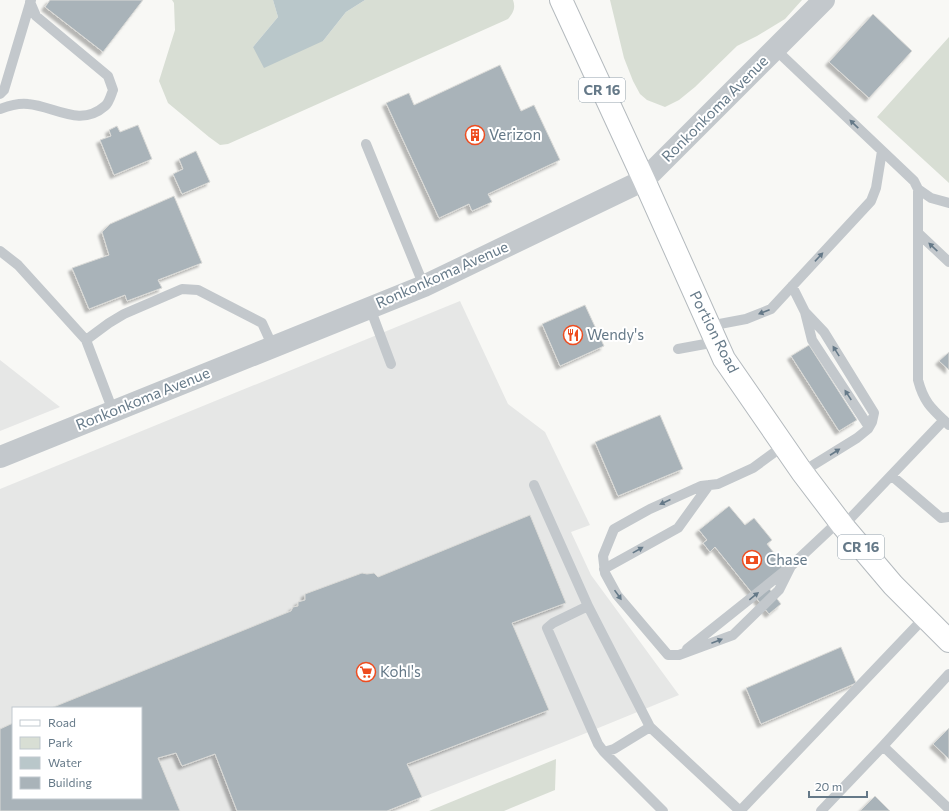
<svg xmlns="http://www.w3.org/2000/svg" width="949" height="811" font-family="Commissioner,sans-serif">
<defs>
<filter id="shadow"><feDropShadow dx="-3.5" dy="3.5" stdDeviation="1" flood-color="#0004"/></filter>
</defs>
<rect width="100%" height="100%" fill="#f8f8f5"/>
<path fill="#e6e7e6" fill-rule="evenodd" d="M460,301L508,404L545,432L590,525L571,532L591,575L679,695L564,742L387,811H0V489ZM13,708H141V798H13Z
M0,360L60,407L0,431Z"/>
<path fill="#d8ded4" d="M172,0H273L278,17L253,47L323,41L346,12L365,0H513C516,8 513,13 508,19L228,144L220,145L209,137L168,103L159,81L175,30L174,3Z
M610,0H802L785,19L757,36L737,46L695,87L679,100L665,107L647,100L640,94L633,81L624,58Z
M949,37V183L877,117Z
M556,759L555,790L504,811H429Z"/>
<path fill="#b9c7ca" d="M273,0H365L346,12L323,41L264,68L253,47L278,17Z"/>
<path fill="#a9b3b9" stroke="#dadad7" filter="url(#shadow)" d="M50,0H143L103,52L45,7Z
M873,14L912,51L869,98L829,62Z
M500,65L521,111L534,105L560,160L488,194L492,202L472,211L469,204L439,218L386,103L409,93L414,105Z
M138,125L152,159L114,175L100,140L111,136L109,130L117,126L120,132Z
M196,151L210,182L182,194L173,174L183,169L179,159Z
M174,196L202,263L158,280L162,288L127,301L125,295L89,309L72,268L109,255L102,232L110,224Z
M585,305L604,346L560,366L542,324Z
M809,345L857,420L839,431L791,356Z
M949,352V370L939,361Z
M660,415L683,469L618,496L595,442Z
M729,506L745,525L754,518L772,540L767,544L785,567L765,583L781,604L769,614L715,547L710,552L703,543L707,540L699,530Z
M530,515L566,603L512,623L549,710L407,764L422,797L387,811H237L215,754L182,766L176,753L158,758L180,811H0V729L13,723V798H141V708H51L291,611L293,607L298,606V602L305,600V594L362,573L367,574L374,573L378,577Z
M841,647L856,683L761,724L746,688Z
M949,728V759L933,744Z
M875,796L890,811H860Z"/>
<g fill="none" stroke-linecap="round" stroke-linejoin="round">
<defs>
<path id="primary" d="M561,0L644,180L724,359L802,472L843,526L893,585L949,641"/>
</defs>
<use href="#primary" stroke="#b4babe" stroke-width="24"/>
<path stroke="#c3c8cc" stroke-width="10" d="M775,49L914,181L918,189V380C924,403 932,409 949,425
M0,94L4,90L31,0
M0,109C8,106 20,103 28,104C54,106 80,128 105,106C109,103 111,95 113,90L108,76L36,16L30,2
M366,144L424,286
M918,189L931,198L949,203
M918,233L949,262
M0,251L18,265L86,340L113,411
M792,286L805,312L812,340L869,427
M370,308L391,364
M709,326L746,319L771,309L871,201L876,188L882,151
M86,340L109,323L124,314L182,289L198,290L262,323L273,347
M678,349L716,342
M783,446L753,468L718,484L701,486L650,509L614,529L603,556L605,573L617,595L668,655H679L733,635L779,590L791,566
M802,472L857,438L868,429L872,422L874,413L824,332L805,312
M892,476L941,518L949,517
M534,485L588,606L650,727L740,811
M843,526L944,420
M604,569L678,528L709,485
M588,606L553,623L547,628L598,744L604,752L614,749L650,727
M687,649L791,566L839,521
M949,674L883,746L949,809
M604,752L663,811
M740,811L925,617
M821,811L883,746"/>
<path stroke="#c3c8cc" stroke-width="22" d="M0,457L424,286L644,180L824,0"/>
<use href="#primary" stroke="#fff" stroke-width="22"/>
</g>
<defs><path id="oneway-solid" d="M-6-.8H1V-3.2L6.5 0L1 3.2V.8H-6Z"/></defs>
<g fill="#657988">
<use href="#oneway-solid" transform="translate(854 124) rotate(-136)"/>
<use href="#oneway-solid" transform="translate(933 247) rotate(-137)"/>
<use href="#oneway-solid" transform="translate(819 257) rotate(-47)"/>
<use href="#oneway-solid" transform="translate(764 312) rotate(159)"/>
<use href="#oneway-solid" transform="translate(836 351) rotate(-122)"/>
<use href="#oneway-solid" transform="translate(848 395) rotate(-123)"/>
<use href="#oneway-solid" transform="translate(835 452) rotate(-33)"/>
<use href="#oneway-solid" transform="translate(665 502) rotate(155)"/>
<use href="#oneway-solid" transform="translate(638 550) rotate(-29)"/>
<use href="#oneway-solid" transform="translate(618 595) rotate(55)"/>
<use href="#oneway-solid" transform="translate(754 596) rotate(-39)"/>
<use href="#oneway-solid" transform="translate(717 641) rotate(-21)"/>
</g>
<defs>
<symbol id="building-ring" viewBox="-11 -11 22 22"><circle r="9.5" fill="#fff" stroke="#ee4c1f" stroke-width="1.5"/><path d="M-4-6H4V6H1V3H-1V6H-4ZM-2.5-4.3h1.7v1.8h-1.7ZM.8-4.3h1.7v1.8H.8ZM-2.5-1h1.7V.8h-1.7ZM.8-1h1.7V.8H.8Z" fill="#ee4c1f"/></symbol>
<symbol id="restaurant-ring" viewBox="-11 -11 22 22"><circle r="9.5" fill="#fff" stroke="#ee4c1f" stroke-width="1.5"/><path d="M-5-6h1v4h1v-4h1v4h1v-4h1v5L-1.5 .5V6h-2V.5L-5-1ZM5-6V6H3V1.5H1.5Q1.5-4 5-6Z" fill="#ee4c1f"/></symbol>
<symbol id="bank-ring" viewBox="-11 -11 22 22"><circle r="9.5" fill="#fff" stroke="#ee4c1f" stroke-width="1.5"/><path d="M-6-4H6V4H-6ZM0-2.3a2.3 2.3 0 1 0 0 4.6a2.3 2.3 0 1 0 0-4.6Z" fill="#ee4c1f"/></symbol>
<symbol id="supermarket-ring" viewBox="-11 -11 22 22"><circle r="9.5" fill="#fff" stroke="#ee4c1f" stroke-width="1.5"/><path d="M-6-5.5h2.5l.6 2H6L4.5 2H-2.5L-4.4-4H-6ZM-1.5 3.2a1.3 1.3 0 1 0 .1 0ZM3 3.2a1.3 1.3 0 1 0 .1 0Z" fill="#ee4c1f"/></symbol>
</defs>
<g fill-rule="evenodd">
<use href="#building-ring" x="464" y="124" width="22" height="22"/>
<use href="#restaurant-ring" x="562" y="324" width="22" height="22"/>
<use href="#bank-ring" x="741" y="549" width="22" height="22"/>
<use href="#supermarket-ring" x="355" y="661" width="22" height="22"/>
</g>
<g text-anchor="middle" stroke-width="4" stroke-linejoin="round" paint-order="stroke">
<g fill="#fff" stroke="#93a1ac" stroke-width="1">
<rect x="579" y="78" width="46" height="24" rx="3"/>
<rect x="838" y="535" width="46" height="24" rx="3"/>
</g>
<g font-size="14" font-weight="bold" fill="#657988">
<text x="602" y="95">CR 16</text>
<text x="861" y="552">CR 16</text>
</g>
<g font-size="15" fill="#657988" stroke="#fff">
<text transform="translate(715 109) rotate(-45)" y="5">Ronkonkoma Avenue</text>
<text transform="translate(442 275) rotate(-24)" y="5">Ronkonkoma Avenue</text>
<text transform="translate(714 332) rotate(63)" y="5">Portion Road</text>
<text transform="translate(143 399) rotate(-22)" y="5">Ronkonkoma Avenue</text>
</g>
<g font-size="15" fill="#657988" stroke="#fff" text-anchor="start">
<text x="489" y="140">Verizon</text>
<text x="587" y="340">Wendy's</text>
<text x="766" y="565">Chase</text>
<text x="380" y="677">Kohl's</text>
</g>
</g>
<rect x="12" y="707" width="130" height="92" fill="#ffffff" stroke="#c1c9cf"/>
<rect x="20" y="720" width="20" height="6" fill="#ffffff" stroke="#c1c9cf"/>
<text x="48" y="727" font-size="12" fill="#657988">Road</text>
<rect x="20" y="737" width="20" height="12" fill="#d8ded4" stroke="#c1c9cf"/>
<text x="48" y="747" font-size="12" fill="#657988">Park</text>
<rect x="20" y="757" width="20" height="12" fill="#b9c7ca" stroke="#c1c9cf"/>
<text x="48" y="767" font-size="12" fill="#657988">Water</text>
<rect x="20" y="777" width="20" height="12" fill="#a9b3b9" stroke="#c1c9cf"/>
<text x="48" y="787" font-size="12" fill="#657988">Building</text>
<path d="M809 791v6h58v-6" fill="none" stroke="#657988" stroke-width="2"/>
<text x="815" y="791" font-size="12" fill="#657988" stroke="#ffffff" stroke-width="3" paint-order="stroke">20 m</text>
</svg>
